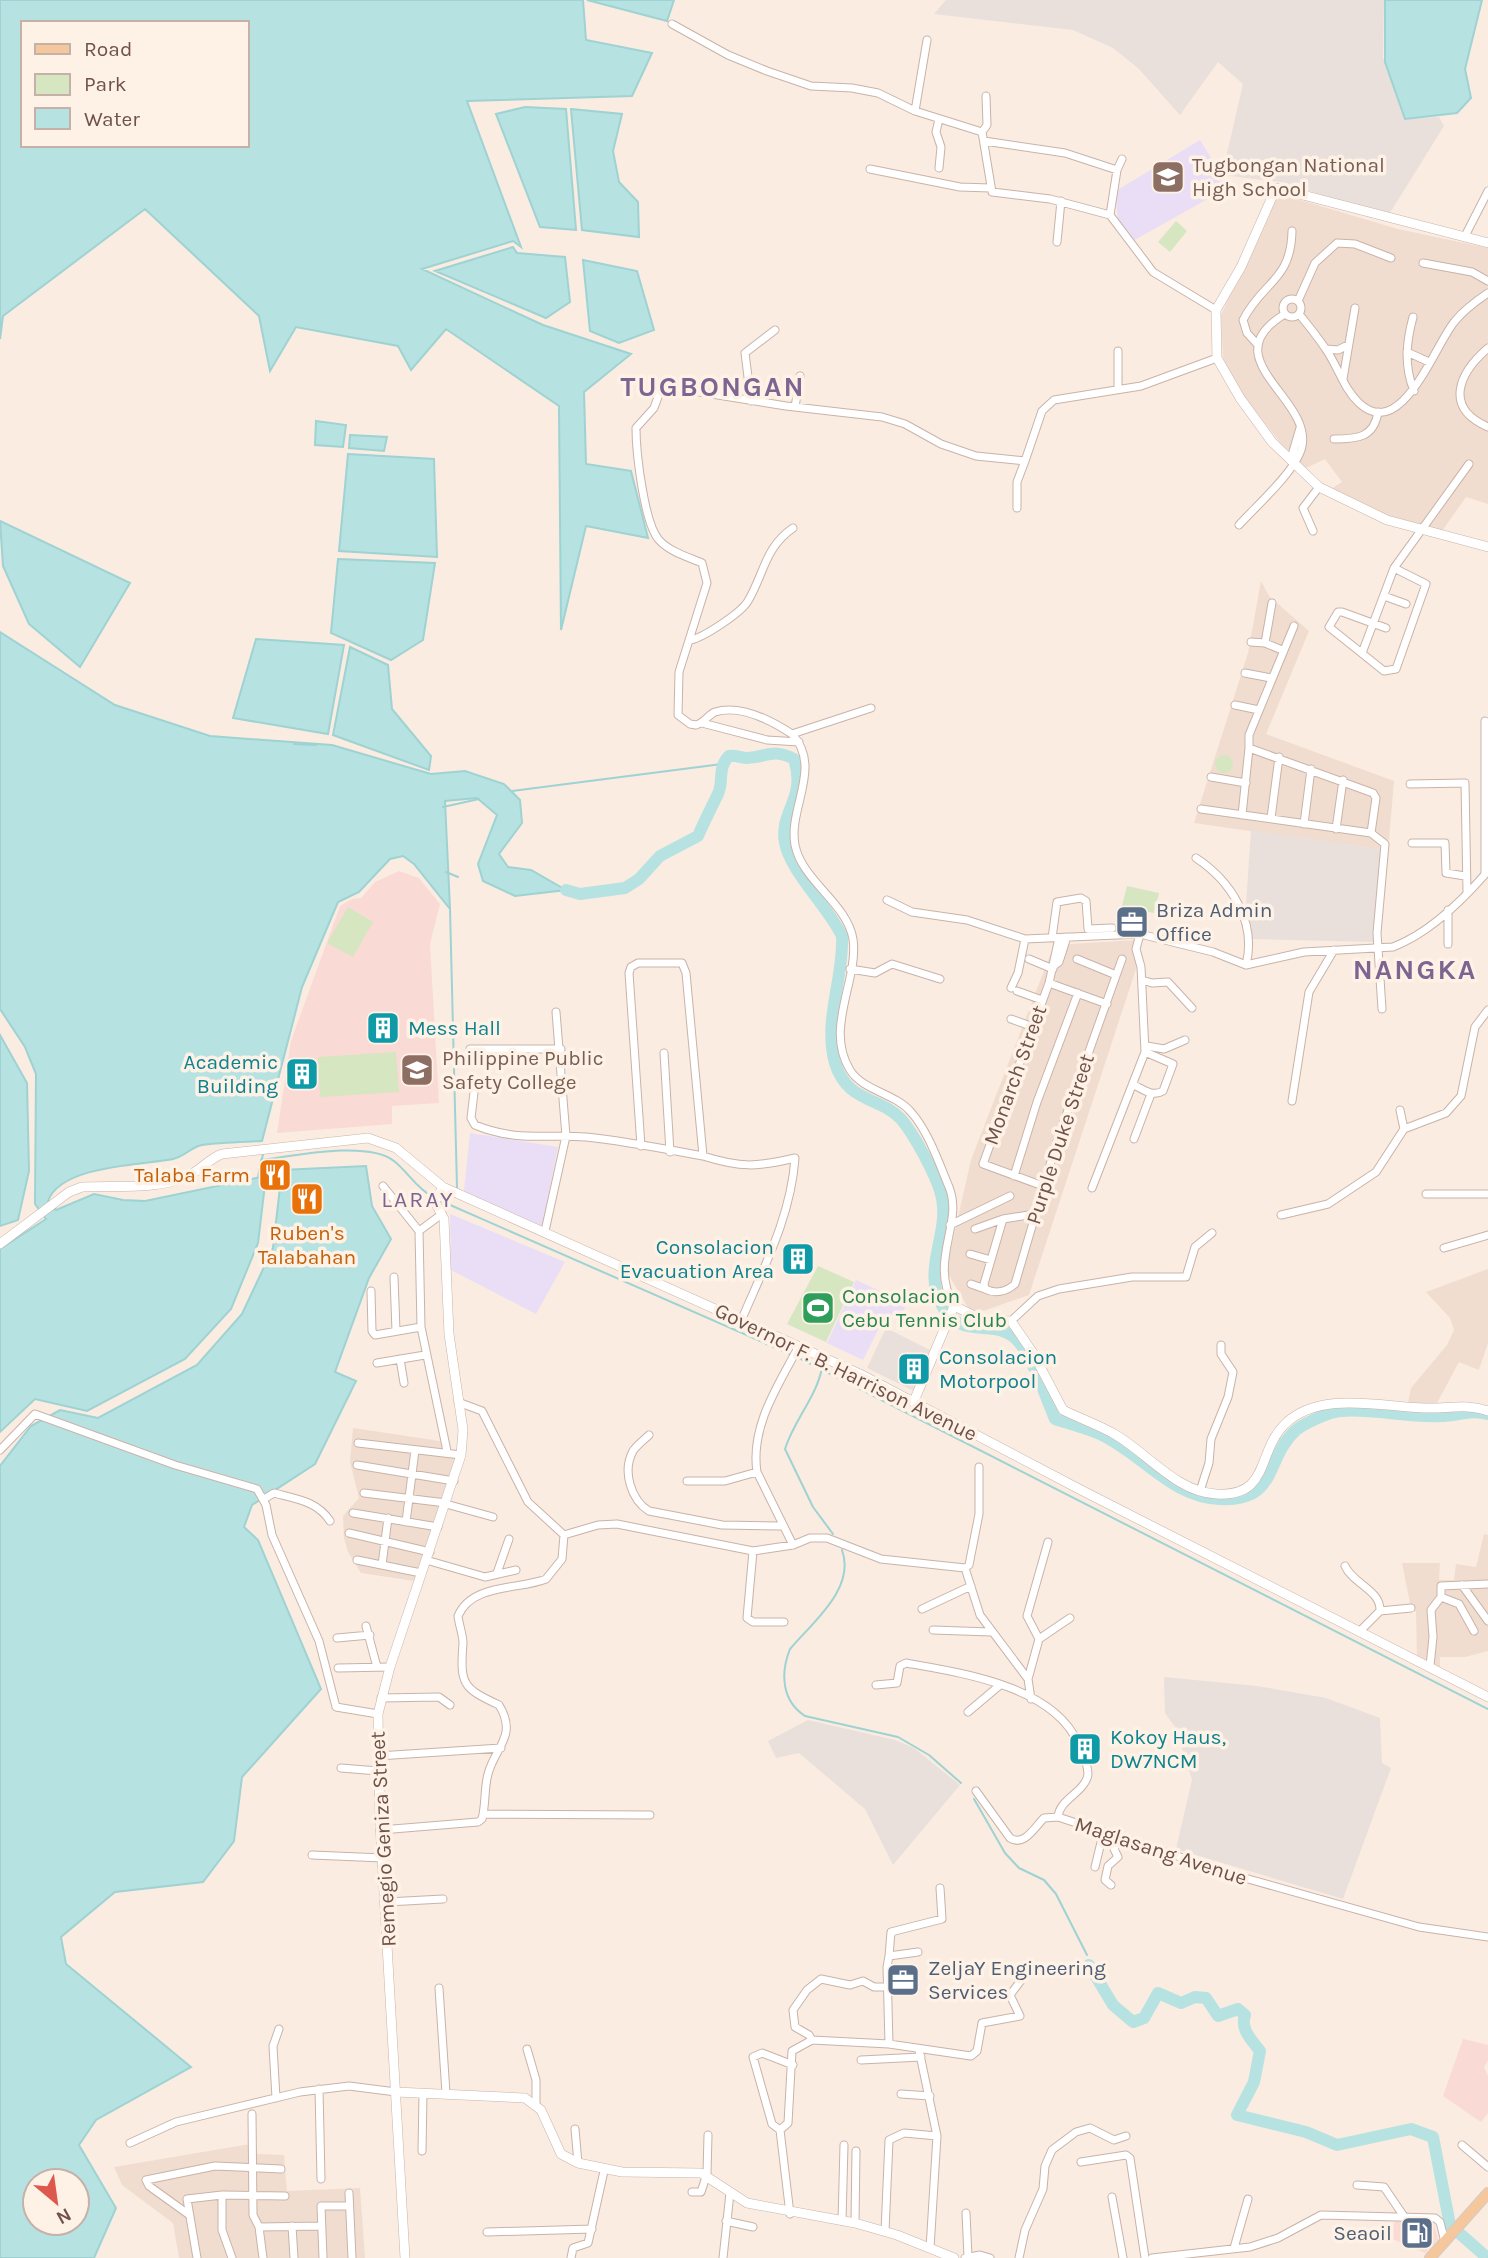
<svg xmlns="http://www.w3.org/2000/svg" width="1488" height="2258" font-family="Karla,sans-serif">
<rect width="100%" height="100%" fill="#faece0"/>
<path fill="#f1ddcf" d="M1277,193L1398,229L1488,248V504L1466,497L1442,531L1388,516L1329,490L1342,482L1325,459L1302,470L1241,393L1223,358L1221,315Z
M1261,581L1269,596L1309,631L1266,734L1394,781L1389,840L1383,839V850L1194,823L1248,653Z
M1137,940L1139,960L1029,1295L972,1315L946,1270L971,1160L1054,945Z
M1488,1269V1343L1479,1370L1459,1362L1437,1403H1408L1411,1388L1447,1345L1454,1330L1450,1318L1426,1292Z
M353,1428L440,1441L458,1457L414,1581L361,1573L348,1552L344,1538L343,1516L359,1498L350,1462Z
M1484,1534L1488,1535V1651L1465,1657H1440V1668L1417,1657L1416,1612L1411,1608L1402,1563H1440L1439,1580H1454L1456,1564L1476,1567Z
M256,2143L257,2154L284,2155L287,2191L360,2188L365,2258H179L173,2223L122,2185L114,2167Z"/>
<path fill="#fadad5" d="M399,871L419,878L440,904L430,944L439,1103L392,1106V1124L277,1133L291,1041L340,906L352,899L361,898L375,882Z
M1463,2039L1488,2045V2061L1484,2067L1488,2076V2113L1481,2122L1443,2096Z
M1433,2220L1438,2239L1425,2253L1386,2236L1395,2222Z"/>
<path fill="#e9e0dc" d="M946,0H1384L1383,57L1404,119L1439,117L1444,126L1388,216L1281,182L1222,175L1243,84L1218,62L1180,115L1138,68L1113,48L1073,30L934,14Z
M1251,830L1383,850L1373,942L1252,939L1245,920Z
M886,1328L932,1351L914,1391L867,1368Z
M1164,1677L1257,1686L1326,1698L1380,1718L1382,1763L1391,1768L1343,1899L1176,1849L1192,1780L1175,1727L1165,1713Z
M808,1720L895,1740L914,1748L960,1785L893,1865L865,1809L799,1753L776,1758L768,1741Z"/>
<path fill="#eadef6" d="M1200,140L1229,187L1131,242L1118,220L1116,198L1119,189Z
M470,1133L558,1147L542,1227L464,1191Z
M450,1214L565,1262L536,1314L451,1270Z
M856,1280L907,1303L900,1319L886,1314L863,1360L827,1343Z"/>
<path fill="#d5e6c1" d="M1176,221L1187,231L1170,252L1158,242Z
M1215 764a9 9 0 1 1 18 0a9 9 0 1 1-18 0Z
M1127,886L1159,893L1154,913L1122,906Z
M348,907L373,922L353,957L327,943Z
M396,1052L399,1092L320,1097L318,1057Z
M818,1266L854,1282L826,1342L787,1324Z"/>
<path fill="#b7e2e2" stroke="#9ed2d3" stroke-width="2" fill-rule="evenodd" d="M0,0H583L586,40L652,53L632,96L467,101L521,247L513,241L422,269L543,325L631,354L584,392L586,464L631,471L648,538L586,526L561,630L559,406L446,329L411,370L398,346L296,327L270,371L259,316L145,209L3,316L0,339ZM23,23H247V145H23Z
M587,0H674L667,21Z
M1385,0H1482L1465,69L1471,98L1457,113L1405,119L1385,62Z
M525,107L566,109L576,230L540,227L496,114Z
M571,109L622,114L613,151L619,182L638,202L639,237L582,230Z
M513,247L517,253L565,257L570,302L546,318L435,271Z
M583,260L637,271L654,330L619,343L590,331Z
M316,421L346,425L343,447L315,445Z
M350,435L387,437L384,451L349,448Z
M348,454L434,459L437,557L339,551Z
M0,521L130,583L80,667L29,624L3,566Z
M338,559L435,563L423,640L391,660L331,633Z
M0,632L115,705L210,736L332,745L431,774L465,771L504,784L520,800L522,823L499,854L508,867L531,870L566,890L515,896L483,881L478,864L497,815L477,798L445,801L450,909L414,864L403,856L390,859L359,892L338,902L302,987L262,1141C242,1142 221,1142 202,1145C191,1147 184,1157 173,1159C142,1165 61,1165 48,1201L56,1210L94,1194L123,1200L145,1201L266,1176L258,1243L231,1309L185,1359L87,1411L35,1399L0,1432V1249L46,1219L35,1204L36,1074L25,1047L0,1009Z
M256,639L344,645L328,734L233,718Z
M350,647L388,665L392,709L431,756L429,770L333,735Z
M0,1035L27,1083L29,1171L18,1220L0,1226Z
M366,1166L372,1206L391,1239L369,1278L335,1372L356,1381L315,1464L252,1505L244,1527L258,1540L321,1689L242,1777L234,1841L203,1882L115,1892L61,1937L66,1964L191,2067L96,2120L79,2145L116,2208L94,2258H0V1466L31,1426L60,1410L98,1418L197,1365L242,1314L273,1248L282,1170ZM35,2181H77V2223H35Z"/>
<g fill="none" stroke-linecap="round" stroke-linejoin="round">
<path stroke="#9ed2d3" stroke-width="2" d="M294,744L316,745
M512,791L722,764
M443,807L479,799
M446,872L458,877
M450,909L457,1188
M261,1160C293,1156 368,1140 394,1161C408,1172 416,1188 433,1197
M258,1177L263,1154
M441,1201L792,1355
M797,1357L1488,1709
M822,1368C816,1398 794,1420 785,1449L813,1507L833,1534
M842,1550C856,1588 813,1622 790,1649C780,1674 782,1701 805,1716L898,1737L929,1755L961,1783
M974,1799L1005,1853L1019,1868L1044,1880L1056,1894L1087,1955
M1483,2254L1488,2258"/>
<path stroke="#b7e2e2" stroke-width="12" d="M566,890L580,894L625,888L639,879L660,856L698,836C704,822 711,808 718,794C724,781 717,768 729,756C736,755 741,758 747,758C767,757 773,748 794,759C807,799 779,811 785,843C790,871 829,908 842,936C844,978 823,1021 835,1063C847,1103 881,1097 901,1119C914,1134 936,1175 941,1194C952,1232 919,1271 944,1309C965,1340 992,1318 1015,1338C1031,1352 1046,1398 1055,1419C1070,1424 1086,1428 1100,1434C1143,1454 1171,1497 1220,1499C1279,1502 1264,1459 1296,1430C1305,1423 1329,1412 1340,1411C1373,1408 1407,1418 1441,1416C1457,1416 1472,1409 1488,1414
M1089,1965L1113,2005L1133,2022L1144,2018L1158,1993L1181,2003L1195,1997L1206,1998L1218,2016L1238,2009L1245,2015C1240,2030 1252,2040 1260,2051L1254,2082L1237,2115L1306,2132L1337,2145L1411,2129L1433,2137L1450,2225L1483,2254"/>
<defs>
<path id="minor" d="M672,24L728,55L767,71L811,86L852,88L878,93L915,111L982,132
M915,111L927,40
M982,132L992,192L1050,199L1110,215L1153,272L1216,310
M982,132L987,125L986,96
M984,141L1065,153L1117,170
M939,168L941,147L936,132L939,119
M870,169L960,187L990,188
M1110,215L1117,170L1122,159
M1465,236L1488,191
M1057,242L1061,201
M1423,263L1472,272L1488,281
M1283 308a9 9 0 1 1 18 0a9 9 0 1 1-18 0Z
M1298,301L1315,263L1337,243L1355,244L1391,258
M1299,314C1308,325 1317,336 1325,348C1338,366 1343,388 1359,403C1402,443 1435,344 1455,321C1464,310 1476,301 1488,293
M1413,317C1406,343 1404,366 1414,391
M1258,345L1247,333L1243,320C1263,281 1291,281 1292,231
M1488,348C1458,374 1444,408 1488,427
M1326,349L1338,350L1348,345
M1407,352L1429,362
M1343,379L1355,308
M1118,389V351
M751,401L745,353L775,330
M795,407L800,376
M1334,439C1357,439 1374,438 1378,412
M1292,455L1300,428
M1017,508V482L1025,461
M1239,525C1256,506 1298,469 1302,446C1312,398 1211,358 1285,314
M1313,531L1303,508L1319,487
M1384,596L1406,604
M1272,603L1265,643L1282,650
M1294,626L1249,735V748L1373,793L1376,798L1371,833
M1386,628L1342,612H1338L1329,627L1384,671L1396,669L1426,584L1394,568
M691,640C704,637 741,613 748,601C764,574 765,547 793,528
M1251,642L1265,643
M1362,653L1394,568L1469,464
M1245,673L1271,678
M1235,705L1259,710
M871,708L792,734C823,767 788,808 795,845C802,881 847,903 853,939C859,980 824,1028 850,1070C863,1091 895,1093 911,1112C928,1131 939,1163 949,1187C964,1224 928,1260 954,1306
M1485,721V874
M702,723L767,740L799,742
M792,734C772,721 740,704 715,712C708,715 704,723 696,725L690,724L678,715L679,672L707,583L702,563C688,557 670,552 659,540C644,523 636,452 636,428L654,408L662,386L786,406L882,417L905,424L941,444L976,456L1025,461L1042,411L1054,400L1141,386L1217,358
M1211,777L1246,783
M1410,784L1465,783L1467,892
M1201,809L1371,833L1385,844L1377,933L1382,1009
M1242,815L1249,748
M1271,818L1279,757
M1304,824L1311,769
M1336,829L1343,780
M1412,843H1445L1446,873L1465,876
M1196,858C1231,881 1257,922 1246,965
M887,900L912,912L967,920L1025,939L1140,934L1213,952L1246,965L1304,952L1393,947C1430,933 1463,900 1488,871
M1448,910V944
M1140,934L1136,949L1141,967L1145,1052
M1052,938L1057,902L1081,898L1086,901L1088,929L1112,928
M1029,959L1053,969
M1077,959L1116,975
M1055,965L1059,962L1067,937
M850,969L875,973L892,964L940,979
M1142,980L1152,983L1168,982L1192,1008
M1049,983L1107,1004
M1011,988L1018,973L1025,939
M1017,991L1042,1000
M1011,1019L1033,1027
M1147,1046L1164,1049L1185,1040
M470,1049H561
M664,1053L670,1152
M475,1084L471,1118L475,1125C516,1142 546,1134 586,1137C625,1141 665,1149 703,1156L686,973L682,963H638L631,967L629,973L641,1146
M1292,1101L1309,992L1334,950
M1400,1110L1404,1129
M1134,1139L1151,1094
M703,1156C741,1168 757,1167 795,1158C791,1216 764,1267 741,1321
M1014,1176L1037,1102L1078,993
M383,1186L419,1231L421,1327L447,1451
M1043,1186L983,1164L1049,983L1059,938
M1092,1188L1145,1052L1173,1064L1163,1091C1153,1097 1144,1090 1134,1085
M1426,1194H1488
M1281,1215L1328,1204L1376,1172L1404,1129L1446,1113L1461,1096L1475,1027L1488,1010
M1003,1219L984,1284L985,1289C995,1294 1006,1292 1015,1284L1057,1141L1122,959
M950,1225L1010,1196
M975,1229L1003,1219L1035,1214
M419,1231L442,1214
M545,1231L566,1136L556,1012
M1444,1248L1488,1235
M970,1254L991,1260
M394,1277L396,1331
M971,1284L985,1289
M371,1291L372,1331L375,1335L421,1327
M1011,1321L1038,1296L1059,1289L1132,1277H1186L1195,1247L1212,1233
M400,1359L404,1383
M377,1363L425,1355
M649,1435C644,1440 637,1445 633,1451C622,1471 631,1500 649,1511L722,1525L782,1526
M358,1443L461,1455
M0,1450L35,1414L175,1465L257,1489L266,1505L272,1535L319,1641L336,1707L378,1714
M357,1465L454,1481
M687,1481H725L757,1472
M1200,1491L1209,1463L1211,1439L1228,1397L1233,1372L1221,1354V1345
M364,1493L446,1503
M264,1499L274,1493C296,1499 317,1501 330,1521
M446,1504L493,1517
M353,1513L438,1527
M406,1522L415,1450
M349,1533L430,1552
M564,1535L598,1525L617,1524L753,1551L793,1545L810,1538H827L881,1559L965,1568
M793,1545L757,1472C750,1426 779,1384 799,1346
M753,1551L747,1618L753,1622H784
M357,1560L421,1573
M426,1560L485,1577L516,1570
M382,1565L388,1518
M1345,1566C1353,1584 1381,1590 1380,1611
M965,1568L980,1615L1028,1679L1031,1699
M965,1568L969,1565L979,1514V1467
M497,1573L509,1539
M1462,1585L1488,1621
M1441,1597L1459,1604L1474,1631
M922,1609L971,1586
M366,1626L377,1667
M933,1630L991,1632
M1361,1630L1380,1611L1411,1608
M337,1638L370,1635
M1039,1639L1027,1616L1048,1542
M1430,1666L1433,1637L1431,1610L1441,1597V1586L1488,1584
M338,1668L390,1667
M1028,1679L1039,1639L1070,1618
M876,1685L897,1683L900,1666L906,1663C962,1673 1053,1686 1078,1743C1082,1752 1088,1764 1088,1774C1086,1792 1059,1799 1058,1817
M381,1698L439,1697L450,1705
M968,1712L1000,1685
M378,1756L501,1748
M341,1768L378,1771
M976,1791L1010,1838C1024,1847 1034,1828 1044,1818L1058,1817L1241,1877L1419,1927L1488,1937
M483,1814L650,1815
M381,1830L478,1822L482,1819C486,1804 484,1788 488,1774C495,1747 518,1736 499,1705C462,1688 460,1684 463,1643C463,1635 459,1625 458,1616C472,1583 519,1590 546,1579L562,1559L564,1535L528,1502L482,1411L458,1402
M312,1855L383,1858
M1095,1867L1103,1834
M1111,1885L1105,1880L1108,1866L1118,1857L1114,1849L1119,1839
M387,1902L443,1899
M889,1956L891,1932L942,1919L940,1888
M439,1988L446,2093
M812,2040L809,2035L795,2027L793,2010L807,1990L821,1979L850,1985L863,1981L874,1987H887
M889,2044L887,1967L889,1956L918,1952
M527,2049L536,2080V2104
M919,2050L937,2136L930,2248
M861,2060L921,2057
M319,2089L321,2179
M901,2094L930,2096
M276,2098L273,2046L279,2029
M252,2114L253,2215L259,2227L263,2258
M575,2129L578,2163
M780,2130L788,2123L792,2051L812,2040L889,2044L971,2056L977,2051L982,2023L1020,2016L1010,1995L1025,1975
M130,2143L176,2122L300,2092L349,2086L396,2092
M1462,2145L1488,2167
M422,2151L423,2094
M1081,2162L1126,2155L1130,2158L1145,2258
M1357,2185L1384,2187L1405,2218
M692,2192H701L707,2174L708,2135
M349,2193L352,2258
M222,2195V2230L232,2258
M1112,2197L1123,2258
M966,2213L968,2257
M188,2214L149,2186L146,2180L215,2166L281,2169
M790,2214L780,2130L772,2124L753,2057L762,2053L793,2065
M726,2221L753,2227
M842,2221L844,2145
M855,2223L856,2151
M292,2226L294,2258
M259,2227L320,2226
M885,2231L889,2140L904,2133L937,2136
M487,2232L592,2229
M1234,2248L1248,2199
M197,2258L187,2199L222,2195L285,2196
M323,2258L321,2206H349
M571,2258L573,2248L588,2243L604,2171
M723,2258L730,2193
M965,2258L980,2255L990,2258
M1019,2258L1025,2230L1043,2189L1045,2166L1052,2150L1076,2132L1090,2128L1114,2140L1126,2136
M1152,2258L1250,2247L1278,2238L1321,2215L1435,2218L1440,2222L1445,2242"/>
<path id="tertiary" d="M1488,243L1276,188L1241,267L1216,310L1217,358L1240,398L1272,442L1319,487L1387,520L1488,547
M0,1244L69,1192L82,1187C114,1185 156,1190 186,1177C199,1172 208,1159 222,1154L368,1138L396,1148L443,1187L860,1374L1081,1490L1488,1697
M914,1401L954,1306L983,1320L1011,1321L1033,1353L1063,1410C1081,1419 1099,1425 1116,1435C1148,1454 1177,1492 1216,1494C1271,1497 1256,1452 1285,1424C1320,1390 1382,1407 1425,1408C1447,1409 1467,1403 1488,1411
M396,2092L525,2098L541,2110L561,2154L578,2163L622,2172L701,2173L747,2203L855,2223L897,2235L954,2258
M405,2258L380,1823L378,1714L390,1667L461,1455L463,1430L449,1334L444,1219L435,1202L443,1187"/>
<path id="primary" d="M1430,2258L1488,2193"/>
</defs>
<use href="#minor" stroke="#c9b3a9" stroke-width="9"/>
<use href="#tertiary" stroke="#c9b3a9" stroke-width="10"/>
<use href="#primary" stroke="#d4cbc9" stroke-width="12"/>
<use href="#minor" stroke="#fff" stroke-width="7"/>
<use href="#tertiary" stroke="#fff" stroke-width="9"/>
<use href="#primary" stroke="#f5c79c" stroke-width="10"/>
</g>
<defs>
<symbol id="school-square" viewBox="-11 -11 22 22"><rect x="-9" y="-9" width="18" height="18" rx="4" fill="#8d6e63" stroke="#fef1e6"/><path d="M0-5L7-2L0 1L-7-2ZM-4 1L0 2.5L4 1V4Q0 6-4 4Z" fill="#fff"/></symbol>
<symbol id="office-square" viewBox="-11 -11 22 22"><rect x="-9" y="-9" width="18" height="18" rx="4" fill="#5c6f8a" stroke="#fef1e6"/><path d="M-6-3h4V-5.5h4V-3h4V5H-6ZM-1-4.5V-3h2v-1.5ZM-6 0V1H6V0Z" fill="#fff"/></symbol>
<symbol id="building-square" viewBox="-11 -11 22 22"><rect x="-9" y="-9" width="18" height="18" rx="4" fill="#0f9aa8" stroke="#fef1e6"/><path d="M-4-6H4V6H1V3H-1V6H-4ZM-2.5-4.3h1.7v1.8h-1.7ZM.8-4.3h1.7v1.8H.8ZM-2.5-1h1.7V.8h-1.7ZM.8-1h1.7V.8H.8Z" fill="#fff"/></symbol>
<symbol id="university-square" viewBox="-11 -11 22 22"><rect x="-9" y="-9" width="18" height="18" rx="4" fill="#8d6e63" stroke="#fef1e6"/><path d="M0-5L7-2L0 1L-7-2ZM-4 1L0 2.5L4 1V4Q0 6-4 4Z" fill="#fff"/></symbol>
<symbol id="restaurant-square" viewBox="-11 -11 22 22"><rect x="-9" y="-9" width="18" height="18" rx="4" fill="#e8710a" stroke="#fef1e6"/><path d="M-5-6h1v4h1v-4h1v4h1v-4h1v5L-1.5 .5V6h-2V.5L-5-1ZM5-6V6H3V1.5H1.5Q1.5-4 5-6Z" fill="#fff"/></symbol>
<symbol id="stadium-square" viewBox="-11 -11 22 22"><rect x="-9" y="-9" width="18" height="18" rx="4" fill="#2e9e5b" stroke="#fef1e6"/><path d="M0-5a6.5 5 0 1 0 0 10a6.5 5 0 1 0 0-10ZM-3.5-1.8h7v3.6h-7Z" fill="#fff"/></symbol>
<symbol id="fuel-square" viewBox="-11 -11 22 22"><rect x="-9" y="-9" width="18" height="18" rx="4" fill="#5c6f8a" stroke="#fef1e6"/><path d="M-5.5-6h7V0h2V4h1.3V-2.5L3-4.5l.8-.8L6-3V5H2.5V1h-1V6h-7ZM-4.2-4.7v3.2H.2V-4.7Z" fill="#fff"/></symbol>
</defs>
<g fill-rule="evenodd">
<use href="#school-square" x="1149" y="158" width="38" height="38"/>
<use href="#office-square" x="1113" y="903" width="38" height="38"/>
<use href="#building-square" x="364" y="1009" width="38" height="38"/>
<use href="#university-square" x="398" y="1051" width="38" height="38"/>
<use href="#building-square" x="283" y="1055" width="38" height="38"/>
<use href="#restaurant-square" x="256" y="1156" width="38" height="38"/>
<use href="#restaurant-square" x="288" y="1180" width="38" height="38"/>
<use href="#building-square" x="779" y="1240" width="38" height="38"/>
<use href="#stadium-square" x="799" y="1289" width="38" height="38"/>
<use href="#building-square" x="895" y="1350" width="38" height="38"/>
<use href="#building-square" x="1066" y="1730" width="38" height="38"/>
<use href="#office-square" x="884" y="1961" width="38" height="38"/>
<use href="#fuel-square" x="1398" y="2214" width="38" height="38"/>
</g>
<g text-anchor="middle" stroke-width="7" stroke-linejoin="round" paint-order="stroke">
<g font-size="21" fill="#785e54" stroke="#fef1e6" text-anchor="start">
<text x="1192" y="172">Tugbongan National<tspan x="1192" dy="24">High School</tspan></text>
<text x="442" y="1065">Philippine Public<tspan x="442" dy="24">Safety College</tspan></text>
</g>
<g font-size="21" fill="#4e5e75" stroke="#fef1e6" text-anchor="start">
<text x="1156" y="917">Briza Admin<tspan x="1156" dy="24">Office</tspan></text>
<text x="928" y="1975">ZeljaY Engineering<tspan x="928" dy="24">Services</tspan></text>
<text x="1392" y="2240" text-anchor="end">Seaoil</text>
</g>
<g font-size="21" fill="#0d838f" stroke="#fef1e6" text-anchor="start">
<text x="408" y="1035">Mess Hall</text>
<text x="278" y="1069" text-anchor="end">Academic<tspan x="278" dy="24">Building</tspan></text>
<text x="774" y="1254" text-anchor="end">Consolacion<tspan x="774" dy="24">Evacuation Area</tspan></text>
<text x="939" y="1364">Consolacion<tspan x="939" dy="24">Motorpool</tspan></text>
<text x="1110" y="1744">Kokoy Haus,<tspan x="1110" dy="24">DW7NCM</tspan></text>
</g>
<g font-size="21" fill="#6f524a" stroke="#fef1e6">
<text transform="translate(1015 1075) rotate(-70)" y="7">Monarch Street</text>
<text transform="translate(1060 1139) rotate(-72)" y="7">Purple Duke Street</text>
<text transform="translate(846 1372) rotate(26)" y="7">Governor F. B. Harrison Avenue</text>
<text transform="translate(383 1839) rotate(-93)" y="7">Remegio Geniza Street</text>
<text transform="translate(1161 1851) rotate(18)" y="7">Maglasang Avenue</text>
</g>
<g font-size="21" fill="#c56008" stroke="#fef1e6" text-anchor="end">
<text x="250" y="1182">Talaba Farm</text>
<text x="307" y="1240" text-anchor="middle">Ruben's<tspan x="307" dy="24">Talabahan</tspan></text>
</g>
<g font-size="21" fill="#27864d" stroke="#fef1e6" text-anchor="start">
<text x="842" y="1303">Consolacion<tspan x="842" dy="24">Cebu Tennis Club</tspan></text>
</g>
<g font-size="23" letter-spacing="2" fill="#7d6592" stroke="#fef1e6">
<text x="418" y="1207">LARAY</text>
</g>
<g font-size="28" font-weight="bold" letter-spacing="2" fill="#7d6592" stroke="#fef1e6">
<text x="713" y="396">TUGBONGAN</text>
<text x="1415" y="979">NANGKA</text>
</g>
</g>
<rect x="21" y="21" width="228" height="126" fill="#fef1e6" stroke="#c5b1a8" stroke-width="2"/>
<rect x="35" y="44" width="35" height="10" fill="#f5c79c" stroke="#c5b1a8" stroke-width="2"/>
<text x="84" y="56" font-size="21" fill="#6f524a">Road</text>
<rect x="35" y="74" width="35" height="21" fill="#d5e6c1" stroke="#c5b1a8" stroke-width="2"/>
<text x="84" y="91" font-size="21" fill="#6f524a">Park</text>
<rect x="35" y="108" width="35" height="21" fill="#b7e2e2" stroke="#c5b1a8" stroke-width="2"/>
<text x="84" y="126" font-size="21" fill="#6f524a">Water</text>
<g transform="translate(56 2202) rotate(151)"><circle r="33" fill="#fef1e6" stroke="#c5b1a8" stroke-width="2"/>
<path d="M0-5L12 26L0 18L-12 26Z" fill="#dd584d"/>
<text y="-10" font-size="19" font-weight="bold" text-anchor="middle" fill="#6f524a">N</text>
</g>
</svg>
